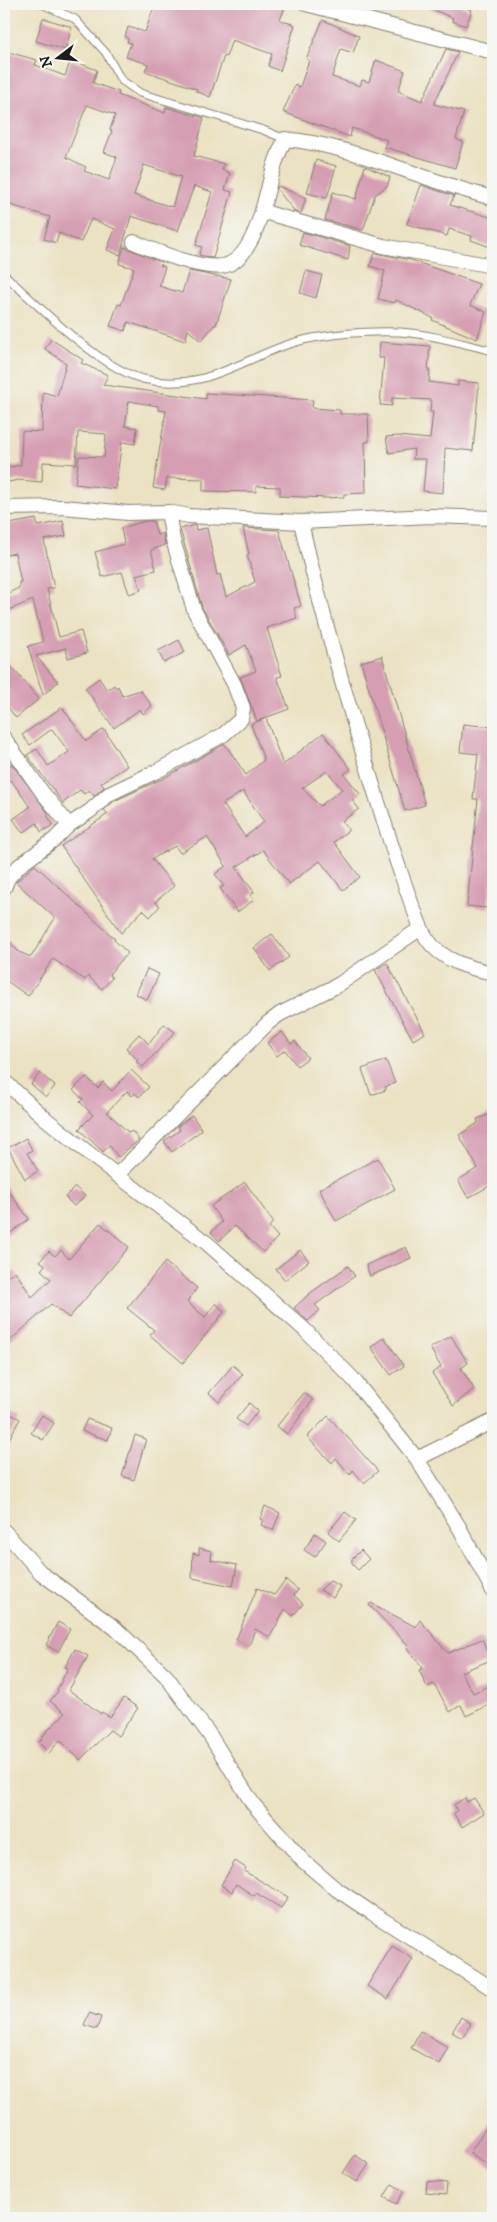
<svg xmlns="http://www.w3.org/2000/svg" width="497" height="2222" font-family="'IM FELL DW Pica',serif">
<rect width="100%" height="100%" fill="#f6f6f2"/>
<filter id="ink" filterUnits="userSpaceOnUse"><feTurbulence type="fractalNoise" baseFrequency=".02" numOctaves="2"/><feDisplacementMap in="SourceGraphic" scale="10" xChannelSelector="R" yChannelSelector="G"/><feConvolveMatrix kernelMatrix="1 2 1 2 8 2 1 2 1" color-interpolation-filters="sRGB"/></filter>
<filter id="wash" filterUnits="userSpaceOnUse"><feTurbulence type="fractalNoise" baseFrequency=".0096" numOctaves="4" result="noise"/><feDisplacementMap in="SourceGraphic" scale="20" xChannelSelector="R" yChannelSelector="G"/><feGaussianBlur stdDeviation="1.12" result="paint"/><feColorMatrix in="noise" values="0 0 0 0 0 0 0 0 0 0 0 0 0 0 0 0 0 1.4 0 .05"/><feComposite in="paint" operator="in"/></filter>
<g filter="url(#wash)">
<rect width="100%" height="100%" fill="#ebe2c3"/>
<g id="blocks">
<path fill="#d59eb2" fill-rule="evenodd" d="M155,4H275L285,7L280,20L295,25L280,71L268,66L272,54L232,40L226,57L224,56L210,97L196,91L197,89L145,71L148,64L126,57L131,43L127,42L128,39L125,37L128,27L145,32Z
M419,4H454L472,10L466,26L452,21L453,18Z
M43,18L72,27L65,50L36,41Z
M323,20L359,36L353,53L341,49L332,77L360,86L362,80L369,82L376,60L405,71L398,91L422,101L446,49L458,52L434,104L464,112L456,139L463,142L455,168L384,147L387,140L352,128L350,137L283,112L295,85L300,87L309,60L306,59Z
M4,51L37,60L35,65L65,76L71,60L97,70L93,83L119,92L118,95L165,113L166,107L204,118L194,156L224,164L222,170L230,173L225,190L232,192L213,258L199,255L202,247L196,245L212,192L194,186L178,231L131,216L120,255L107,250L115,229L91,219L81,242L59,233L56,243L44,239L50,217L4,203ZM87,105L115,115L110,130L112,131L104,152L117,157L109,180L84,171L86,167L66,157ZM144,165L181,177L172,207L134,195Z
M316,160L336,166L327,198L307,193Z
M365,166L390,177L387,186L375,195L363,230L325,220L333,192L356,199Z
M421,185L454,196L450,205L493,218V248L471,240L472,236L449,229L447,236L407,224Z
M278,186L306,198L301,213L295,212L277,189Z
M303,232L350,246L348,260L299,245Z
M124,247L161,262L160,265L165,267L159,286L182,293L189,271L231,279L216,325H214L201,341L188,330L185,341L128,322L125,331L110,326L118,304L121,305L134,268L119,264Z
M375,253L411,260L479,284L470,305L486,312L477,339L432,320L433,318L396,300L395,303L378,299L385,271L370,266Z
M306,271L322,275L316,298L300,293Z
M51,339L83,360L81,363L108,375L103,385L206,399V393L313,400L312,408L340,410V414H368L369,442H365L366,493L344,494V497L327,498L280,496V487L256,486V492L203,491V479L167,478L165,490L153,488L166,411L158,410V406L129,401L125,426L137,428L135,444L122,442L115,489L75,484L79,456L104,457L106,434L78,432L76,464L43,462L42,482L18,480L4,483V468L21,465L22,431L42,432L43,392L57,396L66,363L45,349Z
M380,342L430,346L428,371H430L429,382L458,386V381L479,383L473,451L445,448L443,493L423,491L426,459H413L414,449L389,453L386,437L398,436L430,439L433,412H430L431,400L392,398V406L380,405L384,358H379Z
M36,519L38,526L63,521L66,536L44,540L54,588L47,589L59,637L81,631L87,653L68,658L66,648L36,656L58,682L43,695L28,646L43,642L33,600L4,612V595L19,588V582H21L15,553L4,555V525Z
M146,521H153L157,535L163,533L165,545L151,550L156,570L136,575L141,590L129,594L122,572L102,577L95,552L124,544L121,528Z
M195,525L196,530L207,528L217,575L220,574L226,597L255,582L247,555L249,554L243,528L279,530L301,606L294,608L297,618L267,628L282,676L277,677L289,709L257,721L240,677L256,671L246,645L229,655L202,607L180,529Z
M179,640L185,652L164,663L158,651Z
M382,656L425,805L405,811L361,662Z
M4,658L39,699L16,718L4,702Z
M99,678L107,690L114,685L116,688L118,686L122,696L140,690L152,706L143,714L140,709L114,728L85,688Z
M62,707L86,741L104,729L127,766L101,783L104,787L94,796L89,790L84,794L80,790L63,803L27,755L37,749L48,766L69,752L52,729L30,745L22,735Z
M266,718L283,765L323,733L351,769L344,774L360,794L352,800L359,809L342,821L349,830L334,842L360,877L343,890L320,861L289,884L263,850L236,867L254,892L250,895L254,900L237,912L220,888L224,886L215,874L226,866L207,837L180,853L175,846L152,859L174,886L155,902L160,906L150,917L143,910L121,933L61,846L108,814L104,810L114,801L164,778L225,744L246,775L264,760L251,724ZM327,771L342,789L320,806L302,788ZM243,791L264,822L245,837L223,804Z
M463,724L493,727V869L488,908L467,906L478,799H473L478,754L460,752Z
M12,764L49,814L47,815L53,825L41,832L37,823L23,833L13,819L30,807L11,780L4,785V770Z
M35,865L115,939L114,940L128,953L109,974L112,978L102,989L88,976L85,980L53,959L28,996L4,979V936L19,952L31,957L55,918L16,882Z
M272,934L289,957L270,971L254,948Z
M387,963L425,1033L413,1040L375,970Z
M147,969L159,974L147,1000L136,994Z
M164,1024L175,1032L143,1067L136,1062L138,1060L126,1048L139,1034L149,1044Z
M282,1032L291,1044L295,1041L308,1058L297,1066L285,1050L277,1056L267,1043Z
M386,1060L395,1083L385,1087L386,1090L371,1095L362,1069Z
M131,1070L149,1087L139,1097L135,1093L132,1096L127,1091L107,1112L129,1133L132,1131L139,1140L118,1157L109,1145L103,1152L79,1129L93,1115L80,1102L83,1099L73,1090L86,1077L98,1088L103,1082L112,1091Z
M40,1073L55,1086L46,1097L31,1084Z
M493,1113V1184L468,1198L458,1180L478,1168L459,1135L478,1123L477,1119Z
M192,1115L202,1130L172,1152L164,1141L180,1130L178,1126Z
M26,1138L32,1150L27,1153L38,1171L25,1179L8,1148Z
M378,1158L395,1189L336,1221L319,1189Z
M245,1182L273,1222L269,1227L278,1237L263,1252L235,1226L219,1241L211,1232L222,1222L211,1206Z
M4,1185L29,1219L4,1238Z
M75,1187L85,1196L74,1206L65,1197Z
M100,1223L129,1247L69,1318L51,1304L4,1346V1279L15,1271L32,1297L51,1279L41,1270L45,1265L40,1261L49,1251L55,1256L61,1250L69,1259Z
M406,1247L411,1258L370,1276L366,1265Z
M300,1250L309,1261L285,1280L276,1269Z
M165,1262L197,1288L187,1302L205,1317L216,1303L224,1312L183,1363L150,1335L154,1330L127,1308Z
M348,1266L355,1276L315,1305L320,1310L308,1321L294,1308L309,1294Z
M451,1336L468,1363L461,1368L474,1389L453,1406L432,1373L441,1367L430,1348Z
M384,1337L404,1366L391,1375L371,1347Z
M233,1365L243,1374L219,1402L209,1393Z
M304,1393L313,1400L287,1434L277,1426Z
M249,1403L258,1411L246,1426L236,1419Z
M9,1413L20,1419L4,1448V1421Z
M42,1415L54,1423L43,1440L31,1433Z
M328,1416L378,1471L364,1483L353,1470L350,1475L336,1458L332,1463L307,1437Z
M87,1419L112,1428L108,1440L82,1431Z
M135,1435L146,1439L134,1480L122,1476Z
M265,1506L280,1513L273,1530L261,1525L263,1520L260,1519Z
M345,1512L356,1520L339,1541L328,1532Z
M315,1533L326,1541L315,1557L304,1550Z
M199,1548L212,1551L211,1560L237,1565L233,1586L192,1578L193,1553L199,1555Z
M361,1550L369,1559L358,1570L352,1564V1559Z
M286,1580L298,1590L294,1595L303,1604L293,1616L285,1609L270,1637L255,1629L249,1646L236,1640L257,1588L274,1595Z
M330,1581L340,1586L333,1598L320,1590Z
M371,1603L416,1627L420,1620L448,1653L482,1639L491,1660L461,1672L473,1693L493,1684V1703L466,1716L461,1705L450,1712L434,1684L427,1687L419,1670L423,1668L407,1648L409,1646L369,1605Z
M58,1622L70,1629L58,1652L46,1645Z
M75,1649L88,1656L69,1690L101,1714L102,1712L110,1717L124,1698L138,1708L118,1736L110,1730L80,1760L60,1740L49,1753L39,1743L46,1732L65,1713L50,1701L58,1691L57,1690L68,1668L65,1667Z
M465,1798L467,1802L474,1798L484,1813L462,1827L454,1814L457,1810L454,1805Z
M235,1861L246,1868L244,1871L288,1897L281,1908L256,1893L254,1896L236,1884L232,1892L221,1885Z
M392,1946L413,1959L388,1999L367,1986Z
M89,2013L101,2017L97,2029L84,2025Z
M461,2017L471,2024L462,2038L452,2032Z
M420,2031L448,2047L439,2064L411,2048Z
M493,2116V2168L470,2153Z
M355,2155L369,2164L357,2182L343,2173Z
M427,2181L447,2183L446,2195L426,2193Z
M392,2184L404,2191L396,2204L384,2197Z"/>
</g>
</g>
<g filter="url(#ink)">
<use href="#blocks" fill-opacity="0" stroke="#847f70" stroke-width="1"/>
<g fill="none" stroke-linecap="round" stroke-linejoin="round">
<defs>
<path id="service" d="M42,4L75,19L106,53L121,80L140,93L263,130L285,139
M4,274C36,304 101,369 143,379C211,395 251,349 313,338C341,333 372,331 400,332C432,334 463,344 493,351"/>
<path id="minor" d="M306,4L493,52
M264,212L383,246L493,266
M134,242C154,251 202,270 223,266C257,259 265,194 274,167C277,157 281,148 285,139C357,146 423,181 493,198
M4,508L63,507L128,513L168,512L189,516L301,522L431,516L493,518
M301,522C323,621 352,718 382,815C391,845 401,875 412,905C417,916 420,929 427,939C442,961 469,968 493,973
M4,738L42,792L69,825
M4,888L8,878L19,866L55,839L69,825L90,811L109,794L157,771L223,735L241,719L243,708L234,684L194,610L173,540L168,512
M4,1081L46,1119L96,1159L208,1244L305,1330L353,1379L417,1459L459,1527L493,1591
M117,1175L268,1023L280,1014L338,985L421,928
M417,1459L493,1421
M4,1531L41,1573L115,1628L166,1676L209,1734L253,1804L303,1861L336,1889L372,1913L493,1989"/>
</defs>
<use href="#service" stroke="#847f70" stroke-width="9"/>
<use href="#minor" stroke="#847f70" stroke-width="16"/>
<use href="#service" stroke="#fff" stroke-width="7"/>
<use href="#minor" stroke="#fff" stroke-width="14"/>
</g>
</g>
<rect width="497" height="2222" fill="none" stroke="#f6f6f2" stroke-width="20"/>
<g transform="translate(58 58) rotate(254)" stroke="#f6f6f2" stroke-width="4" paint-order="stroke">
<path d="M0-4L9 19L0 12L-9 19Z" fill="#1c1c1c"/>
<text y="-8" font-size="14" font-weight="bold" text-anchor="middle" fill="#1c1c1c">N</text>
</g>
</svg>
